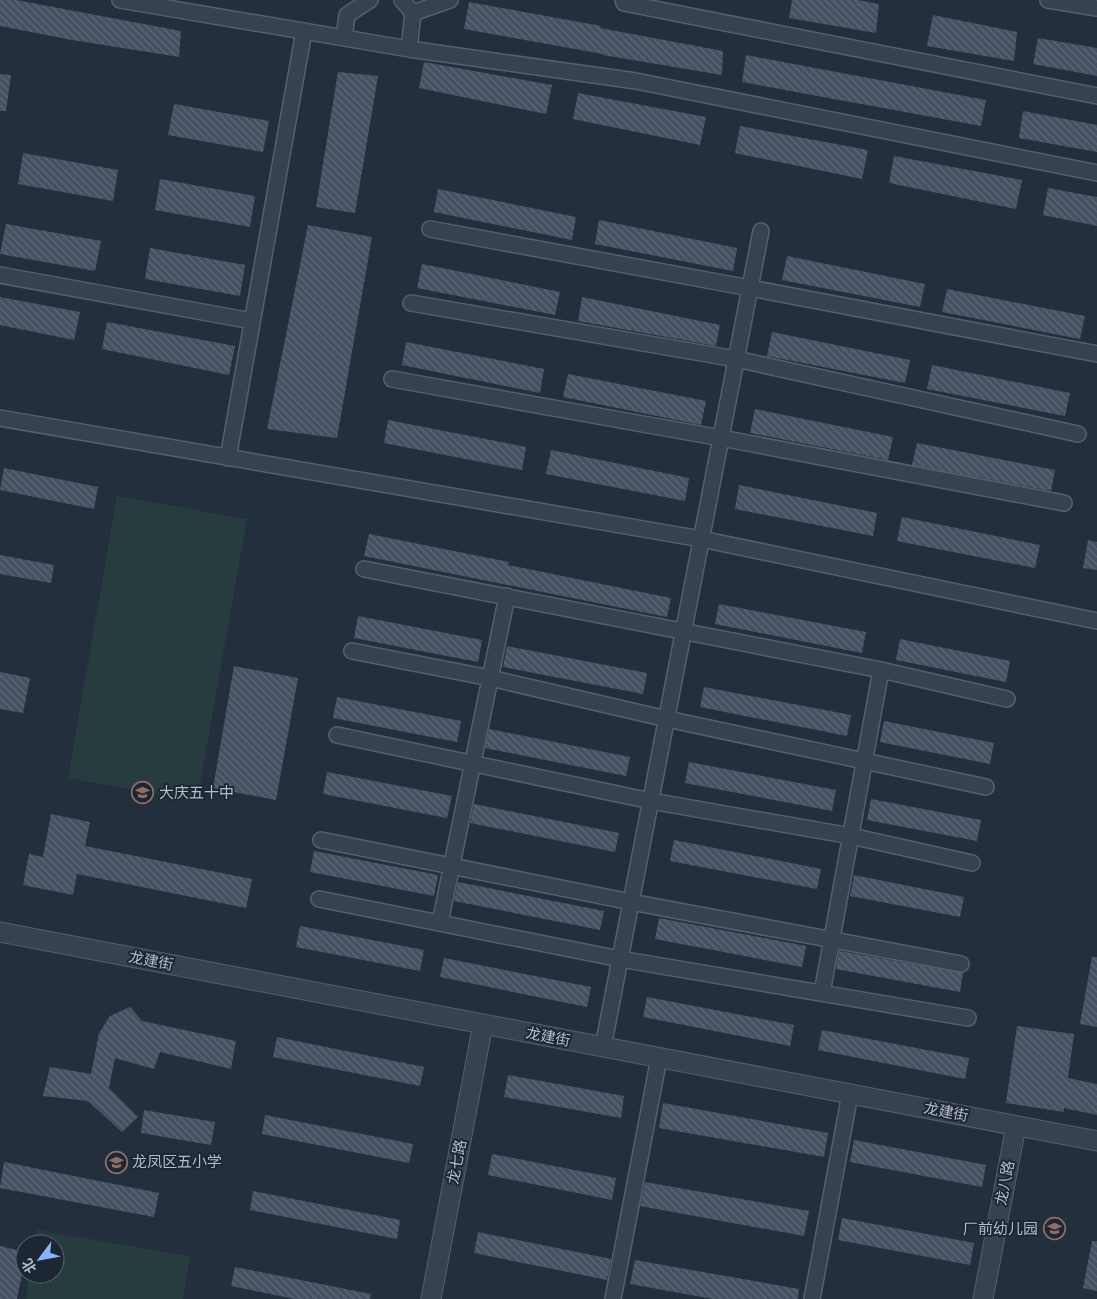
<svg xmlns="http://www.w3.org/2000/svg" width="1097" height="1299" font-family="'Roboto Condensed','Noto Sans SC',sans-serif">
<defs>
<pattern id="building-back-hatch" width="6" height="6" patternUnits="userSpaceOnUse" patternTransform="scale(1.25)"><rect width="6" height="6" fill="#455162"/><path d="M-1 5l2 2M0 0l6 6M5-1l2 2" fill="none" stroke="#5d6877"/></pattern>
</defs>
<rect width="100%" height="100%" fill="#242f3e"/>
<path fill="#263c3f" d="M117,496L247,519L197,801L68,778Z
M37,1230L190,1256L183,1299H26L30,1274H55V1244H35Z"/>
<path fill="url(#building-back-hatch)" d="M0,0H16L181,31L179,57L72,40L0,26Z
M792,0H858L879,4L876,33L789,18Z
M469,2L601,26L600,28L723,51L722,75L603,55V54L464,29Z
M933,15L1017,32L1014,61L927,46Z
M1038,38L1097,48V76L1033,64Z
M746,55L986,100L981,126L742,82Z
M424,62L552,85L546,114L419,88Z
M338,72L378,76L355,213L316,207Z
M0,74L11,75L6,111H0Z
M578,93L706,117L700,145L573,119Z
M174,104L269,121L263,152L168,135Z
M1023,111L1097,125V152L1019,138Z
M740,126L868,150L862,179L735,153Z
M23,153L118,170L113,201L18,184Z
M894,156L1022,180L1016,209L889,183Z
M160,179L255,196L250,227L155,210Z
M1048,188L1097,197V226L1043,215Z
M438,189L576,217L572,240L434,212Z
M599,220L737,248L733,271L595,244Z
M6,224L101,241L95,271L0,254Z
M308,225L372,237L337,438L267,429Z
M150,248L245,265L240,296L145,279Z
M787,256L925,284L920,307L782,280Z
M422,264L560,292L555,315L417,288Z
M947,289L1085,316L1080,339L942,312Z
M0,297L80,312L74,340L0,325Z
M582,297L720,325L716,346L578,321Z
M107,322L235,346L229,375L102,349Z
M772,332L910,360L905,383L767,356Z
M406,342L544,369L540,393L402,365Z
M932,365L1070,393L1065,416L927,389Z
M568,374L706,401L701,425L563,397Z
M755,409L893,437L888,460L750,433Z
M388,420L526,447L522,470L384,443Z
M917,443L1055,470L1051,491L912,465Z
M551,450L689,478L685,501L546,474Z
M4,468L98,487L94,509L0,490Z
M739,485L877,513L873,536L735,509Z
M902,517L1040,545L1035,568L897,541Z
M369,534L509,562L508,565L671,598L667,617L364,556Z
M1088,540L1097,542V570L1083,568Z
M0,555L54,565L51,583L0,574Z
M719,604L866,632L862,653L715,624Z
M358,616L482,640L478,662L354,638Z
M900,639L1010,661L1006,682L896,660Z
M507,646L647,673L643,694L503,667Z
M234,666L298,678L276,800L213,788Z
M0,672L30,678L23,713L0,709Z
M704,687L851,715L847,736L700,707Z
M337,697L461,721L457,742L333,718Z
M884,721L994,743L990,764L880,742Z
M489,729L630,757L626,776L485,748Z
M689,762L836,790L832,811L685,783Z
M327,772L452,796L447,818L323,794Z
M871,799L981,820L977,841L867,820Z
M474,804L619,833L615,852L470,823Z
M51,814L90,822L85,846L252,879L246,908L77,874L73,895L23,885L29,854L43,857Z
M674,840L821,869L817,889L670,861Z
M314,851L438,875L434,896L310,872Z
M854,875L964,897L960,917L850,896Z
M458,882L604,911L600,930L454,901Z
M659,918L806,946L802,967L655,939Z
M300,926L424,950L420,971L296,947Z
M839,951L963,973L960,992L836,969Z
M1092,957H1097V1027L1080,1024Z
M444,958L591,987L587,1007L440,977Z
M647,997L794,1025L790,1046L643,1017Z
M130,1007L142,1021L236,1041L231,1069L160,1052L154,1069L115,1058L109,1088L138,1117L122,1132L88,1101L43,1096L50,1067L91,1074L99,1033L110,1016Z
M1017,1026L1074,1034L1068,1078L1097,1084V1115L1064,1108V1112L1006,1103Z
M822,1030L969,1058L965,1079L818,1050Z
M277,1037L424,1067L420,1086L273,1057Z
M508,1075L624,1096L621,1118L504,1097Z
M663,1103L828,1133L824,1157L659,1128Z
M144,1110L215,1122L211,1145L141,1133Z
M265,1115L413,1144L409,1163L262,1134Z
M854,1140L986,1165L982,1187L850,1162Z
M492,1154L616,1178L612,1200L488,1175Z
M4,1162L159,1193L154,1217L0,1188Z
M645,1182L809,1211L804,1236L640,1206Z
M253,1191L400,1220L397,1239L250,1210Z
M842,1218L974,1243L970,1265L838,1240Z
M478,1232L611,1259L607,1280L474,1253Z
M1092,1241H1097V1291L1083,1288Z
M0,1246L25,1252V1260L17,1299H0Z
M635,1260L799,1289L798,1299H713L630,1284Z
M235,1267L371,1294L370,1299H295L231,1286Z"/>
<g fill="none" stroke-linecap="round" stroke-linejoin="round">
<defs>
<path id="minor" d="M120,0L409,49L636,81L1097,173
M402,0L413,13
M623,0L624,3L1097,96
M1048,0L1097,8
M344,38L347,15L370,0
M409,49L413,13L450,0
M430,229L750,288L1097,354
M0,275L252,321
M411,303L736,359L1078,434
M392,379L721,438L1064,503
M0,418L701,539L1097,621
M228,458L304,31
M364,569L881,670L1007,699
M352,651L490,678L667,719L986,787
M337,735L651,801L851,836L972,863
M321,840L631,902L961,964
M319,899L620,959L968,1018
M440,923L507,596
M822,993L881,670
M603,1047L761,231
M613,1299L659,1058
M812,1299L850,1094"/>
<path id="tertiary" d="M0,932L1097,1141
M431,1299L483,1024
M983,1299L1016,1126"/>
</defs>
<use href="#minor" stroke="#565f6c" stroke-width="18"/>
<use href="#tertiary" stroke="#565f6c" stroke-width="21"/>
<use href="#minor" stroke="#38414e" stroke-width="15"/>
<use href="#tertiary" stroke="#38414e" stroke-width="19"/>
</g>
<defs>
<symbol id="school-ring" viewBox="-11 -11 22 22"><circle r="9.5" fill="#1d2633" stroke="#8d6e63" stroke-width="1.5"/><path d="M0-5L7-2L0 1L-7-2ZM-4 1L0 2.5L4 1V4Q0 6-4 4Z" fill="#8d6e63"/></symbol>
</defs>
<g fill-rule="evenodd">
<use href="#school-ring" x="130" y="780" width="25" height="25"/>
<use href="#school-ring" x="104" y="1150" width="25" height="25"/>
<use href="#school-ring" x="1042" y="1216" width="25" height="25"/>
</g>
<g text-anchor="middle" stroke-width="4" stroke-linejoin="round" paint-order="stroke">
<g font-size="15" fill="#b4bcc9" stroke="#1d2633" text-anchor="start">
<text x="159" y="798">大庆五十中</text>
<text x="132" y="1167">龙凤区五小学</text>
<text x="1038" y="1234" text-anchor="end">厂前幼儿园</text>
</g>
<g font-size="15" fill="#b4bcc9" stroke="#1d2633">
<text transform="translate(151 961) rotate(11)" y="5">龙建街</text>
<text transform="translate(548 1037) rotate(11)" y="5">龙建街</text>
<text transform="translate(946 1112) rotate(11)" y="5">龙建街</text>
<text transform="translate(457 1162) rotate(-79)" y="5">龙七路</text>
<text transform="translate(1005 1183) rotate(-79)" y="5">龙八路</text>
</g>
</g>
<g transform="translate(40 1259) rotate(238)"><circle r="24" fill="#1d2633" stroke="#59626f"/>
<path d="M0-4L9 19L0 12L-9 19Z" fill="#8ab4f8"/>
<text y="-8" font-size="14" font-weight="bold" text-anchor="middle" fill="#b4bcc9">北</text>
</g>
</svg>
